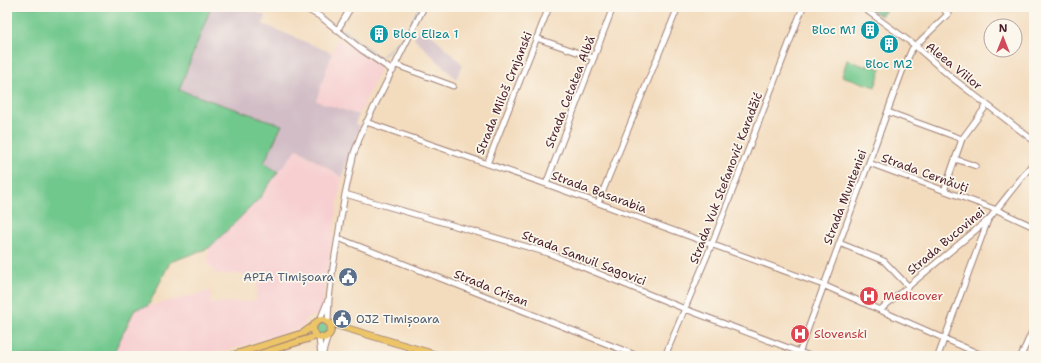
<svg xmlns="http://www.w3.org/2000/svg" width="1041" height="363" font-family="'Shantell Sans',sans-serif">
<rect width="100%" height="100%" fill="#fbf7ec"/>
<filter id="ink" filterUnits="userSpaceOnUse"><feTurbulence type="fractalNoise" baseFrequency=".025" numOctaves="2"/><feDisplacementMap in="SourceGraphic" scale="8" xChannelSelector="R" yChannelSelector="G"/><feConvolveMatrix kernelMatrix="1 2 1 2 8 2 1 2 1" color-interpolation-filters="sRGB"/></filter>
<filter id="wash" filterUnits="userSpaceOnUse"><feTurbulence type="fractalNoise" baseFrequency=".012" numOctaves="4" result="noise"/><feDisplacementMap in="SourceGraphic" scale="16" xChannelSelector="R" yChannelSelector="G"/><feGaussianBlur stdDeviation="0.9" result="paint"/><feColorMatrix in="noise" values="0 0 0 0 0 0 0 0 0 0 0 0 0 0 0 0 0 1.4 0 .05"/><feComposite in="paint" operator="in"/></filter>
<g filter="url(#wash)">
<rect width="100%" height="100%" fill="#f3dcbe"/>
<path fill="#f7cfd1" d="M337,38L381,67L359,115L316,101Z
M296,149L342,177L321,311L314,316L306,317L304,327L208,356H112L135,309L211,291L210,303L256,301L258,275L216,274L207,262L209,248L258,200L286,160Z"/>
<path fill="#d2bdc6" d="M211,7H248V9L265,15L263,24L332,53L316,101L359,115L355,124L360,126L342,177L297,149L278,172L264,164L282,125L179,90Z
M421,24L463,65L456,79L414,38Z"/>
<path fill="#71c88d" stroke="#5e745c" d="M7,7H211L179,90L282,125L264,163L278,172L258,200L209,248L170,262L148,306L135,309L112,356H7Z
M847,60L867,67L868,64L881,69L875,87L842,76Z
M316.5 329a5.5 5.5 0 1 1 11 0a5.5 5.5 0 1 1-11 0Z"/>
<path fill="#5cac78" stroke="#536652" d="M866,7H889L881,16Z"/>
<g fill="none" stroke-linecap="round" stroke-linejoin="round">
<path stroke="#6cabdf" stroke-width="1" d="M342,29L381,58L407,31L419,7"/>
</g>
</g>
<g filter="url(#ink)">
<g fill="none" stroke-linecap="round" stroke-linejoin="round">
<defs>
<path id="minor" d="M303,7L321,17L362,50L393,71
M862,7L913,44L951,77L1034,141
M337,31L351,7
M536,38L594,58
M396,65L453,86
M888,112L962,139
M366,122L546,184L823,285L984,356
M955,159L976,166
M869,163L997,210L1034,227
M487,164L549,7
M546,184L613,7
M944,191L962,139L987,105
M345,194L548,253L685,309L810,356
M598,203L678,7
M338,238L638,356
M839,243L884,261L908,286
M880,310L989,219L1034,162
M320,320L328,300
M328,322L329,299L333,267L345,194L354,153L363,129L424,7
M319,338L321,356
M322,356L328,335
M665,356L712,244L803,7
M798,356L902,72L912,49L948,14L942,7
M938,356L988,220
M1021,356L1034,327"/>
<path id="major" d="M313 329a9 9 0 1 1 18 0a9 9 0 1 1-18 0Z
M329,323L440,356
M230,356L303,333L313,326
M253,356L317,336"/>
</defs>
<use href="#minor" stroke="#9e7e74" stroke-width="7"/>
<use href="#major" stroke="#9e7e74" stroke-width="8"/>
<use href="#minor" stroke="#fff" stroke-width="5"/>
<use href="#major" stroke="#edc569" stroke-width="6"/>
</g>
</g>
<defs>
<symbol id="building-disc" viewBox="-11 -11 22 22"><circle r="9.5" fill="#0f9aa8" stroke="#fbf7ec"/><path d="M-4-6H4V6H1V3H-1V6H-4ZM-2.5-4.3h1.7v1.8h-1.7ZM.8-4.3h1.7v1.8H.8ZM-2.5-1h1.7V.8h-1.7ZM.8-1h1.7V.8H.8Z" fill="#fff"/></symbol>
<symbol id="civic-disc" viewBox="-11 -11 22 22"><circle r="9.5" fill="#5c6f8a" stroke="#fbf7ec"/><path d="M-.6-6.5H3V-4.5H.6V-3L4-1V1h2V6H-6V1h2V-1L-.6-3ZM-1.2 2.5V6h2.4V2.5Z" fill="#fff"/></symbol>
<symbol id="hospital-disc" viewBox="-11 -11 22 22"><circle r="9.5" fill="#e0444e" stroke="#fbf7ec"/><path d="M-5-5h3v3.5h4V-5h3V5h-3V1.5h-4V5h-3Z" fill="#fff"/></symbol>
</defs>
<g fill-rule="evenodd">
<use href="#building-disc" x="859" y="19" width="22" height="22"/>
<use href="#building-disc" x="368" y="23" width="22" height="22"/>
<use href="#building-disc" x="878" y="33" width="22" height="22"/>
<use href="#civic-disc" x="337" y="266" width="22" height="22"/>
<use href="#hospital-disc" x="858" y="285" width="22" height="22"/>
<use href="#civic-disc" x="331" y="308" width="22" height="22"/>
<use href="#hospital-disc" x="789" y="323" width="22" height="22"/>
</g>
<g text-anchor="middle" stroke-width="3.5" stroke-linejoin="round" paint-order="stroke">
<g font-size="12" fill="#0d838f" stroke="#fbf7ec" text-anchor="end">
<text x="856" y="34">Bloc M1</text>
<text x="393" y="38" text-anchor="start">Bloc Eliza 1</text>
<text x="889" y="68" text-anchor="middle">Bloc M2</text>
</g>
<g font-size="12" fill="#4a1f2b" stroke="#fbf7ec">
<text transform="translate(954 66) rotate(39)" y="4">Aleea Viilor</text>
<text transform="translate(570 92) rotate(-69)" y="4">Strada Cetatea Albă</text>
<text transform="translate(504 93) rotate(-68)" y="4">Strada Miloš Crnjanski</text>
<text transform="translate(925 173) rotate(20)" y="4">Strada Cernăuți</text>
<text transform="translate(726 178) rotate(-69)" y="4">Strada Vuk Stefanović Karadžić</text>
<text transform="translate(599 192) rotate(20)" y="4">Strada Basarabia</text>
<text transform="translate(845 197) rotate(-69)" y="4">Strada Munteniei</text>
<text transform="translate(946 241) rotate(-40)" y="4">Strada Bucovinei</text>
<text transform="translate(584 258) rotate(21)" y="4">Strada Samuil Sagovici</text>
<text transform="translate(491 288) rotate(22)" y="4">Strada Crișan</text>
</g>
<g font-size="12" fill="#4e5e75" stroke="#fbf7ec" text-anchor="end">
<text x="334" y="281">APIA Timișoara</text>
<text x="356" y="323" text-anchor="start">OJZ Timișoara</text>
</g>
<g font-size="12" fill="#be3a42" stroke="#fbf7ec" text-anchor="start">
<text x="883" y="300">Medicover</text>
<text x="814" y="338">Slovenski</text>
</g>
</g>
<rect width="1041" height="363" fill="none" stroke="#fbf7ec" stroke-width="24"/>
<g transform="translate(1003 38)"><circle r="19" fill="#fbf7ec" stroke="#b4a19f"/>
<path d="M0-3L7 15L0 10L-7 15Z" fill="#d1495b"/>
<text y="-6" font-size="11" font-weight="bold" text-anchor="middle" fill="#4a1f2b">N</text>
</g>
</svg>
